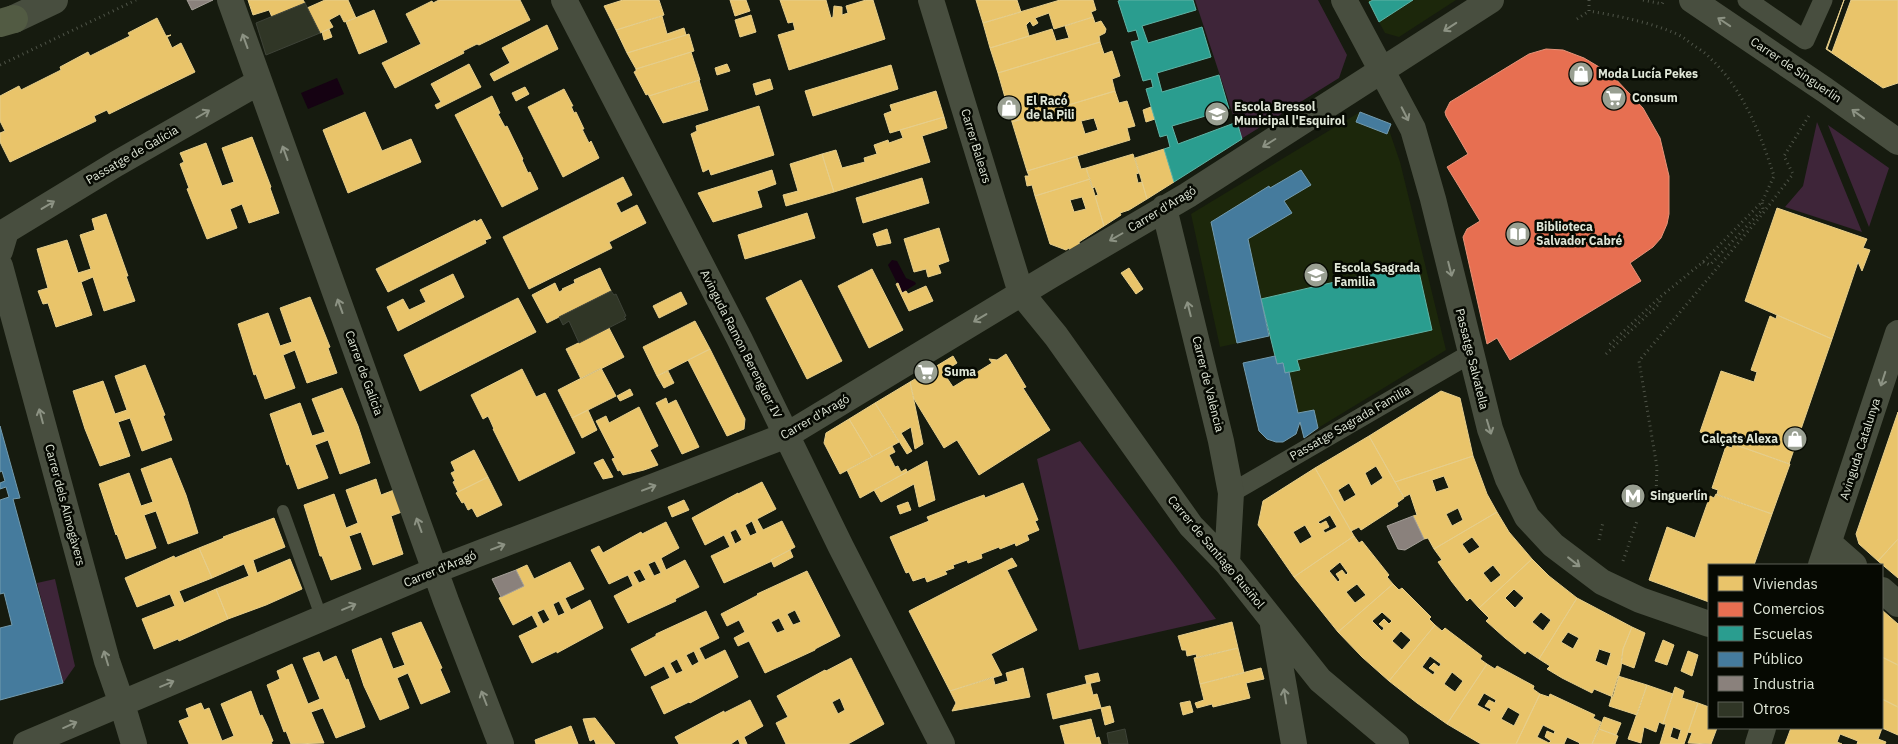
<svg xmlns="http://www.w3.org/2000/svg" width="1898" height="744" font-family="'IBM Plex Sans',sans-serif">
<rect width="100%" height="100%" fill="#161b0f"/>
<path fill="#1c270b" d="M1367,0H1456L1399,37L1385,33Z
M1360,112L1391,124L1389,130L1400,162L1446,350L1318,428L1314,410L1298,413L1289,372L1277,364L1270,336L1220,347L1191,214Z"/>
<path fill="#3e2539" d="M1195,0H1318L1347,55L1339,78L1241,139Z
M1817,122L1862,232L1785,207L1803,186Z
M1828,125L1889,168L1869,227Z
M1080,441L1216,619L1079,650L1037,459Z
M55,579L75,666L63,683L37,583Z"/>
<path fill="#150212" d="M337,78L344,94L308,109L301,93Z
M892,260L897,261L906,278L915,282L916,284L902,293L888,265Z"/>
<path fill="#e9c46a" stroke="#e6ce8b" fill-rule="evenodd" d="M248,0H303L305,3L272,17L269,10L253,15Z
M325,0H348L356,18L344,22L340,14L329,20L333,27L320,33L307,8Z
M439,0H520L530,20L479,45L477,44L463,51L464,53L395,88L382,63L421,44L406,14L432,1L433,3Z
M623,0H659L664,15L616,30L604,6Z
M730,0H746L750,11L735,16Z
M780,0H826L831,18L833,17L834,6L842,7V15L848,13L846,6L866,0H873L885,39L789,70L778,35L795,30L793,22L788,23Z
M976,0H1017L1021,12L983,23Z
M1060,0H1093L1096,10L1091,12L1093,17L1054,29L1049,13L1035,18L1038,23L1033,26L1030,21L1026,25L1029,36L990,48L983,23Z
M1844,0L1827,49L1832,52L1851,0H1898V83L1883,88L1826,49Z
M374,10L387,42L359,54L346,22Z
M751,15L756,32L740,37L735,20Z
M662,16L667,34L684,28L686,35L627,53L616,30Z
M1093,17L1095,23L1101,21L1106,29L1105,33L1099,36L1100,42L998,73L990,48L1052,29L1056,41L1069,38L1065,26Z
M157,18L166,36L171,35L167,37L172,48L181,43L195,72L109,114L107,110L94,116L96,121L10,162L0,142V133L5,131L0,121V96L19,86L21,90L61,70L60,67L88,52L90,56L130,36L128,33Z
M547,25L558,49L494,81L490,74L510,63L502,48Z
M329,29L332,37L324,40L322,32Z
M689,34L694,51L659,62L636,69L627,53Z
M1100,42L1104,54L1112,51L1120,76L1112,79L1115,91L1012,122L998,73Z
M691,52L700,80L649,96L648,94L646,95L634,72L636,71V69Z
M469,64L481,87L437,109L435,105L441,102L431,84Z
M727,64L730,71L717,75L715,68Z
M891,65L898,89L813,116L805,91Z
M770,79L773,89L756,95L753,84Z
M699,80L708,110L663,123L649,96Z
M525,87L529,94L516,101L512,93Z
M564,89L573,106H571L574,113L576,112L584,129H582L589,143L591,141L599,158L563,177L528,107Z
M936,91L944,117L890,133L884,114L892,111L890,105Z
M1115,91L1119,103L1127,101L1135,126L1127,128L1130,140L1027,171L1012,122ZM1094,118L1098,130L1085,134L1081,121Z
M492,96L500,113L498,114L505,127L507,126L523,159L522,160L528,173L530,172L538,189L502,207L455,115Z
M759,106L774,155L711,175L709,169L703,172L691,134L697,131L696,126Z
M1151,107L1155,119L1146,122L1143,110Z
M365,112L382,151L411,139L421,162L348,193L323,130Z
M944,117L947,128L922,136L930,162L834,192L822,154L836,150L842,168L865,162L864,158L877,154L874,145L888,140L889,143L903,138L900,130Z
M252,137L271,187L270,188L279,213L249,223L242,204L230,209L237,228L207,239L187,189L189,188L180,164L184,162L180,153L206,143L222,186L234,182L222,148Z
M1164,149L1174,182L1147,199L1135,158Z
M822,154L834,192L786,206L783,195L798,191L790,164Z
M1133,154L1139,173L1136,174L1138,183L1142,182L1147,199L1129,210L1120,213L1121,215L1104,226L1095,196L1098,195L1095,187L1092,188L1086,168Z
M1077,156L1081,169L1086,168L1090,179L1035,196L1032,185L1027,186L1025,176H1029L1027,171Z
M772,170L776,184L757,191L762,207L713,222L698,193Z
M623,177L632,195L616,203L621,213L637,205L646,223L609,242L612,248L529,289L503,237Z
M922,178L929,203L863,223L856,198Z
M1090,179L1104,226L1079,242L1080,246L1070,250L1069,248L1066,250L1050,244L1035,196ZM1082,197L1086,209L1074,212L1070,200Z
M1777,208L1867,239L1863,248L1870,250L1862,271L1858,262L1832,339L1745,301Z
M807,213L815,238L745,259L738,235Z
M106,214L128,276H126L135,301L104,311L93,277L81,282L92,315L56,327L48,303L43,304L38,291L48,288L37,249L67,240L78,273L91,269L80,235L95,230L92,219Z
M481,219L491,238L485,240L486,243L388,292L376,269L475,220L476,222Z
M939,228L949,261L938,265L941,273L928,277L926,269L914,272L904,239Z
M887,229L891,243L877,246L873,234Z
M600,268L611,291L547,323L532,295L555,283L559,292L563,290L562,289L575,283L574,280Z
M1129,268L1143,289L1136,294L1121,273Z
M872,269L903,330L869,348L838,286Z
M453,274L464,297L398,331L387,307L403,299L409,310L426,302L420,290Z
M801,280L842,361L807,379L766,298Z
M898,283L902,293L906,291L908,294L926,286L933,301L909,311L896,284Z
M681,292L687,304L659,318L653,306Z
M310,297L330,347L328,348L337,373L307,383L295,350L283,355L295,388L265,399L256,374L254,375L238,324L268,313L280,346L292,342L280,308Z
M518,298L536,332L420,391L404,355Z
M1777,315L1832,339L1789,464L1700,432L1721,371L1754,382L1757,372L1751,370L1770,316L1776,319Z
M695,321L710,349L657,376L643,347Z
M609,328L624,357L581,379L566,349Z
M710,349L745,419L744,429L727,436L688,360Z
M1006,354L1026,387L1023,388L1050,430L979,475L957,440L944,448L914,399L910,382L953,356L957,363L943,372L953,387L992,363L989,359L997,360Z
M145,365L165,415L163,416L172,440L142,451L130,418L118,422L130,456L100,466L85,429L73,391L103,381L115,414L127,410L115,376Z
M601,368L616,396L572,418L558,390Z
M522,369L536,397L545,393L575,453L519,481L493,429H494L490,420L488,416L483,419L471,395Z
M668,371L674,383L664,388L657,376Z
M910,382L923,444L915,449L911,427L901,433L912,451L907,454L875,403Z
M342,388L358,426L370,463L340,474L328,440L315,445L328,478L298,489L289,464L287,465L270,414L300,403L312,436L325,432L312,399Z
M630,389L633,395L620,401L617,396Z
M1441,391L1460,398L1473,456L1395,482L1369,436Z
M666,398L668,404L676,400L699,447L682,454L656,403Z
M875,403L899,442L872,457L849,419Z
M639,407L658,446L650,450L658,465L644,470L623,475L620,470L618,471L612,459L615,458L596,421L606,416L609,423Z
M588,410L597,430L582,438L572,418Z
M1898,412V539L1878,561L1859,544L1856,534Z
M849,419L872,457L840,474L824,443L826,433Z
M1369,436L1404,498L1397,503L1398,506L1361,530L1359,527L1351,531L1315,468ZM1376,466L1383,478L1371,486L1365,473ZM1349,483L1356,495L1344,502L1338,490Z
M1733,444L1790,464L1772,514L1717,495L1718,490L1712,488L1726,446L1732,448Z
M892,446L895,452L889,455L895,467L898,466L901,472L906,469L907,472L860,498L847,470Z
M474,450L488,477L458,492L453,482L455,481L451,473L455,471L451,462Z
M1473,456L1487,494L1497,512L1434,549L1428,538L1424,539L1417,524L1413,516L1417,515L1410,494L1404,497L1395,482ZM1444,476L1449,488L1436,492L1432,480ZM1458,508L1463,520L1452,526L1446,514Z
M171,458L186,495L198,533L168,544L156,511L144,515L156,548L126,559L117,534L116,535L99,484L129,473L141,506L153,502L141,469Z
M603,459L613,477L603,479L594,463Z
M927,461L935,500L919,507L914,484L881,502L874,490Z
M1315,468L1354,536L1294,577L1258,525L1263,501ZM1330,515L1337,527L1325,533L1323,530L1329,527L1326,521L1320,524L1318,522ZM1305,525L1312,537L1300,544L1293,532Z
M488,477L502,505L477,517L472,508L468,510L464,502L462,503L456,493Z
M376,479L381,495L394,490L402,512L391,516L403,554L373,565L361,532L349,536L361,569L331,580L322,556H320L304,505L334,494L346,528L358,523L346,490Z
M762,482L776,509L757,519L763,530L782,521L795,547L771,560L772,561L724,583L711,556L730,547L724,535L705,545L692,518L738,493V494ZM752,521L757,533L750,536L745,525ZM736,529L742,540L735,544L730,532Z
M1023,483L1038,520L1035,521L1039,530L1027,535L1029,540L1016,546L1015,543L1000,549L999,547L981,554L982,558L968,563L967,560L953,565L954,568L945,571L947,574L927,582L925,577L913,581L909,572L906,573L890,537L929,521L927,517L965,502L984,495L985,498Z
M1716,494L1772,514L1754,565H1709V602L1649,580L1667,527L1695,538L1710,496L1714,498Z
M684,500L689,510L672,517L668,507Z
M908,502L911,510L900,514L897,506Z
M1497,512L1509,532L1532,559L1479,608L1470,598L1467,601L1452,582L1438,562L1442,560L1434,549ZM1472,537L1480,547L1469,554L1462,544ZM1493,565L1501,575L1491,583L1483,573Z
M274,518L285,547L253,560L257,573L290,559L302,589L266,605L228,619L216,589L249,576L244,564L212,578L199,548L224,538L223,537Z
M666,522L679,548L661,558L666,570L685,560L699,587L675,599L676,601L628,623L614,596L633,586L628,575L609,584L591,550L599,546L603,553L641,532L642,534ZM655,561L661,573L654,576L648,564ZM640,569L646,580L639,583L633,572Z
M1354,536L1359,543L1362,541L1389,575L1387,577L1393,584L1338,632L1294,577ZM1340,562L1348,573L1346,575L1342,570L1336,574L1340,580L1338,582L1329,571ZM1357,584L1366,595L1355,603L1346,592Z
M1898,539V578L1878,561Z
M199,548L212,578L179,591L184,603L216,589L228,619L179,641L178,639L154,649L142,619L175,606L170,594L137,607L125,578L174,556L175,558Z
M790,550L793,557L774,567L771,560Z
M1012,558L1017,566L1007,570L1037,630L991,654L1002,675L950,691L909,611Z
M1532,559L1549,576L1577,598L1539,659L1527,651L1525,654L1505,638L1486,621L1489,618L1479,608ZM1514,589L1524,598L1515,608L1505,598ZM1541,612L1551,620L1543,631L1532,622Z
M570,562L584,589L565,598L571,610L590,600L603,628L557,653V651L532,663L519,636L538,627L532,615L513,625L499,598L524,586L516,570L527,565L534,579ZM559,601L565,613L558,616L553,604ZM544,609L550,620L543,624L537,612Z
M807,571L840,636L815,649V650L765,673L749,641L738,646L734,638L745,632L739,620L727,626L721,614L758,595L757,594ZM795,610L801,622L793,625L787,614ZM779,618L785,630L777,633L771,622Z
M1393,584L1399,590L1402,588L1431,617L1429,619L1435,625L1389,681L1362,657L1338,632ZM1382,612L1392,621L1389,624L1384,619L1379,624L1384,628L1382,631L1372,621ZM1401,631L1411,640L1402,650L1392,641Z
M1577,598L1632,627L1623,649L1621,668L1613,697L1594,689L1592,693L1562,678L1547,669L1550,666L1539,659ZM1568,632L1579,638L1573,649L1561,642ZM1599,649L1611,653L1607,666L1595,661Z
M1882,610L1898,624V665L1882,657Z
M706,611L719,638L699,648L705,660L725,650L738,677L690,703L689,702L664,714L651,687L670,678L664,666L645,676L631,649L656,636V634ZM694,651L699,662L692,666L686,655ZM677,659L683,671L676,674L670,663Z
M421,622L442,668L440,669L450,692L421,704L408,673L397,678L409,708L380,720L364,686L352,650L381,638L393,669L405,665L392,633Z
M1232,622L1238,648L1197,658L1196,654L1187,656L1186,650H1182L1178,636Z
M1435,625L1442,631L1445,628L1482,656L1480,659L1487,664L1447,724L1417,703L1389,681ZM1430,656L1441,664L1439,667L1434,663L1429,668L1435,672L1433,675L1422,667ZM1452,672L1463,681L1455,692L1444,684Z
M1632,627L1645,633L1634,668L1621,663L1623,649Z
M1663,640L1674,645L1667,665L1655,661Z
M1238,648L1244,673L1200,684L1194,658Z
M1688,651L1698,655L1692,676L1681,671Z
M319,652L323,662L336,656L346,680L348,679L365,727L336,738L323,708L311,712L324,743L291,744L286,731L284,732L267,685L280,679L277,671L292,664L308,704L320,699L303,658Z
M1882,657L1898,665V707L1882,699Z
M851,658L884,724L848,744H786L776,723L788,717L777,696L825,670L826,671ZM840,698L845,710L838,714L832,702Z
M1487,664L1495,669L1497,666L1534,686L1533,689L1540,694L1516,744H1481L1447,724ZM1484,693L1496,700L1495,703L1489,700L1485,706L1491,709L1490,712L1477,705ZM1508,707L1520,714L1514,726L1501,719Z
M1023,668L1030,697L952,711L956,703L950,691L993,677L995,685L1008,681L1006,673Z
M1261,668L1264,679L1246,683L1250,698L1213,707L1212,704L1197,708L1195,703L1204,700L1200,684Z
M1098,673L1100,681L1087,684L1085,676Z
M1618,676L1647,685L1637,715L1609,706Z
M1090,683L1093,695L1097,694L1101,708L1053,719L1047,694Z
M1647,685L1673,694L1663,724L1659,722L1656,732L1644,727L1641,743L1628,739Z
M1675,687L1684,691L1682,698L1698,703L1684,744H1660L1666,724H1663ZM1673,727L1681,730L1678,740L1670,737Z
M251,691L260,716L262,715L268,728L273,741L271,742L272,744H189L179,721L189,717L186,709L201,703L204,710L209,708L222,741L234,736L221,704Z
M1540,694L1549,697L1550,694L1595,715L1593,718L1601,722L1592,744H1579L1580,743L1567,737L1564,744H1516ZM1543,725L1555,731L1554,734L1547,731L1545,737L1551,741L1549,743L1537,737Z
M1882,699L1898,707V735L1882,728Z
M750,700L763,726L744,737L747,744H740L738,739L731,744H679L675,737L724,711V713Z
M1190,701L1193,712L1183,715L1180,703Z
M1698,703L1709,707V728H1717L1711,744L1688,743L1692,733L1688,732Z
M1110,706L1114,722L1105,725L1101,708Z
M1604,717L1621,723L1616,735L1599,729Z
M595,718L615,744H596L594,739L590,741L583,719Z
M1091,719L1096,738L1099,737L1101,744H1065L1060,726Z
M571,726L578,744H536L535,740Z
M1791,728H1882L1878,739L1886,742L1885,744H1857L1858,741L1840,734L1837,742L1842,744H1785Z
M1599,729L1618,736L1615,744H1592Z"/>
<path fill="#e76f51" stroke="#e59379" d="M1546,49L1563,50L1584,58L1611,74L1643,108L1660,138L1669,176V214L1667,224L1661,238L1653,247L1630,263L1641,281L1510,360L1497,338L1487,344L1463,237L1467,229L1480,221L1447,167L1468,154L1446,116L1445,112L1450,102L1529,54Z"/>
<path fill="#2a9d8f" stroke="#60b3a5" d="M1121,0H1193L1196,10L1142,26L1148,43L1202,27L1211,57L1157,73L1162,92L1219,75L1229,109L1172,126L1178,144L1237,122L1242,139L1174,182L1164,149L1170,147L1167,135L1160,137L1146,89L1153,87L1151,79L1143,81L1131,42L1139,40L1136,30L1128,32L1118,1Z
M1373,0H1413L1379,22L1369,2Z
M1417,263L1432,330L1297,360L1300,370L1285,373L1283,363L1277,364L1261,299Z"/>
<path fill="#457b9d" stroke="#739bae" d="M1360,112L1391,124L1387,134L1356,122Z
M1301,170L1311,185L1284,201L1292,213L1248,239L1269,336L1237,343L1211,222L1269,186L1270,188Z
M1275,356L1277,364L1283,363L1285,373L1289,372L1298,413L1314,410L1318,428L1304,438L1300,422L1296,434L1283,442H1276L1267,439L1259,431L1243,363Z
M0,426L20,498L13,499L63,683L0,700V628L12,625L4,593L0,594V500L9,497L6,487L0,489V483L5,481L2,471L0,472Z"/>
<path fill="#8a817c" stroke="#a49f97" d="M187,0H213L192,10Z
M1413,516L1424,539L1405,550L1398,549L1387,526Z
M516,570L524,586L501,597L492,579Z"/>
<path fill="#303626" stroke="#3e4338" d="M305,3L320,33L266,55L256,23Z
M611,291L614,295L616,294L626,316L624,317L626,319L579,343L569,321L563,325L559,317Z
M1125,729L1128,744H1109L1107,733Z"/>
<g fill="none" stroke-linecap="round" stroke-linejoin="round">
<path stroke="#4f5448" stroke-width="3" stroke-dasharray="1 4" stroke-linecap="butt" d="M1589,0V11C1619,16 1649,22 1677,34C1683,37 1688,41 1693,45C1699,49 1706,53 1711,59C1743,89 1761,135 1774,176L1762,202L1745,219L1703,262L1659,298L1607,347
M1643,0L1662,4L1664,0
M1577,19L1589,11
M0,65L136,0
M1703,262L1710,265L1763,209L1762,202
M1606,354L1660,303L1659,298
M1656,496L1657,467L1639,361L1760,217L1793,174L1784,156L1810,114
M1599,540L1603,522
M1623,561L1637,521"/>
<path stroke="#484e3f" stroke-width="12" d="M283,511L322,619"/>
<path stroke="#484e3f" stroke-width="19" d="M1747,0L1805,40L1823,0
M1231,493L1470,354"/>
<path stroke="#484e3f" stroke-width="26" d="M230,0L446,601L501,744
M564,0L739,338L841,547L942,744
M931,0L1021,293L1056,336L1191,526L1227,563L1320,680L1396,744
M1344,0L1413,129L1433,199L1490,429L1508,479L1527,517L1553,545L1602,582L1640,600L1709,624
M1692,0L1825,90L1898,142
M1164,208L1221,441L1231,493L1227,563
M0,251L6,231L116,164L259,82
M0,266L107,661L122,704L134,744
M1829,543L1854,565
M1821,565L1898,333
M1882,590L1898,604
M1273,625L1294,744
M26,744L436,570L787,435L1050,276L1188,195L1491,0
M1758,744L1763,728"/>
<path stroke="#484e3f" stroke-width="28" d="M14,19L54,0"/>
<path stroke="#525b43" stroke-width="28" d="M0,23L14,19"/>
</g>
<defs><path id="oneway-shaft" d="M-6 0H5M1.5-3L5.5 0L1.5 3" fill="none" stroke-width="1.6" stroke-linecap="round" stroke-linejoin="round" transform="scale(1.25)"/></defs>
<g stroke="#8c9283">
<use href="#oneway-shaft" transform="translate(1724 22) rotate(-146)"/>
<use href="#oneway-shaft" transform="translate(1450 27) rotate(147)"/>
<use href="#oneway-shaft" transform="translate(245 41) rotate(-110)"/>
<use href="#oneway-shaft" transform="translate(203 114) rotate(-30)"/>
<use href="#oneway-shaft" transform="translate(1405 114) rotate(63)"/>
<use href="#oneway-shaft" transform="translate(1858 114) rotate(-144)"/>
<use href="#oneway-shaft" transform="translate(1269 143) rotate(148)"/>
<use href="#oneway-shaft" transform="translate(285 153) rotate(-110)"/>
<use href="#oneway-shaft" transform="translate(48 205) rotate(-31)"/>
<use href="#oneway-shaft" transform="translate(1116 237) rotate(150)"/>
<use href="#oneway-shaft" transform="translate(1450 269) rotate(76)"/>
<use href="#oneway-shaft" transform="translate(340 306) rotate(-110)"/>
<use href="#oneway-shaft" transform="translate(1189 309) rotate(-104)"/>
<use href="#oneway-shaft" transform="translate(980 318) rotate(149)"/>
<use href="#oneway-shaft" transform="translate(1883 379) rotate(108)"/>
<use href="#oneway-shaft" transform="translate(41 416) rotate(-105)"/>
<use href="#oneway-shaft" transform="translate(1489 427) rotate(73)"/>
<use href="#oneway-shaft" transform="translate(649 488) rotate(-21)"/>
<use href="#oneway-shaft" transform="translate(419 525) rotate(-110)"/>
<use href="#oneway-shaft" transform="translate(498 547) rotate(-21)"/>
<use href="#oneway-shaft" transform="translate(1574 562) rotate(38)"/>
<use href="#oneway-shaft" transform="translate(349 607) rotate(-23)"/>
<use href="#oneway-shaft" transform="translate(106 658) rotate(-107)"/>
<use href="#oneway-shaft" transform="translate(167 684) rotate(-23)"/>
<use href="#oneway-shaft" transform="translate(1285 696) rotate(-99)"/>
<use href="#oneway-shaft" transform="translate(484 698) rotate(-111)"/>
<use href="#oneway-shaft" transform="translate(70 725) rotate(-24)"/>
</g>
<defs>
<symbol id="shop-disc" viewBox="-11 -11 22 22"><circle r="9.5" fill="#999f91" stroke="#060902"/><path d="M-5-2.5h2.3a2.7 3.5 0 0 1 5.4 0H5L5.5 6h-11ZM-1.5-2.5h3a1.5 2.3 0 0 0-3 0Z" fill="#fff"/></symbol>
<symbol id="supermarket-disc" viewBox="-11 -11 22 22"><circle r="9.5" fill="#999f91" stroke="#060902"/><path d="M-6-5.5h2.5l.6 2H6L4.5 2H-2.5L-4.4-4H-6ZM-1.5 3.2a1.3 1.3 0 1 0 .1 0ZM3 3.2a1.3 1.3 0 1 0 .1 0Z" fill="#fff"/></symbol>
<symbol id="school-disc" viewBox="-11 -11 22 22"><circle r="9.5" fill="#999f91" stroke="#060902"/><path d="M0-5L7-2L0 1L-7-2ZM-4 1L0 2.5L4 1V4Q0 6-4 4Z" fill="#fff"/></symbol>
<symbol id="library-disc" viewBox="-11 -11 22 22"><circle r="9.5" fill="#999f91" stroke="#060902"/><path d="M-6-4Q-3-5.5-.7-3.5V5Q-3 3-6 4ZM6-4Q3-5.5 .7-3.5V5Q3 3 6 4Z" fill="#fff"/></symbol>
<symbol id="metro-disc" viewBox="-11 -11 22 22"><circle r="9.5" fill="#999f91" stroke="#060902"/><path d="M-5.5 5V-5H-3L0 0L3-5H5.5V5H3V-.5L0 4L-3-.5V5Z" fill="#fff"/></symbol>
</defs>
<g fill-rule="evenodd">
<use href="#shop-disc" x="1567" y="60" width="28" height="28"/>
<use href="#supermarket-disc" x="1600" y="84" width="28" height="28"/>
<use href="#shop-disc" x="995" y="94" width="28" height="28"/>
<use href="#school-disc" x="1203" y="100" width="28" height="28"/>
<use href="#library-disc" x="1504" y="220" width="28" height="28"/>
<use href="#school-disc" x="1302" y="261" width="28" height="28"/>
<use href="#supermarket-disc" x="912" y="358" width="28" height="28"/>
<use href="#shop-disc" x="1781" y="425" width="28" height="28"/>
<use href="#metro-disc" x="1619" y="482" width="28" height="28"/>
</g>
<g text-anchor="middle" stroke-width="5" stroke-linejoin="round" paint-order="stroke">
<g font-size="12" fill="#dfe6d7" stroke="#060902">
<text transform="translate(1796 70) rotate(34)" y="4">Carrer de Singuerlin</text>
<text transform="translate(976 146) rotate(73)" y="4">Carrer Balears</text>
<text transform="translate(132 155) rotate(-30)" y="4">Passatge de Galícia</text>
<text transform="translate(1162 209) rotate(-31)" y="4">Carrer d'Aragó</text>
<text transform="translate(741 344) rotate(63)" y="4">Avinguda Ramon Berenguer IV</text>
<text transform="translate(1472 359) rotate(76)" y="4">Passatge Salvatella</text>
<text transform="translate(364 373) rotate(70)" y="4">Carrer de Galicia</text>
<text transform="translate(1208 384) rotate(76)" y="4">Carrer de València</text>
<text transform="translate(815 417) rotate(-30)" y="4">Carrer d'Aragó</text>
<text transform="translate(1350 423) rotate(-30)" y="4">Passatge Sagrada Familia</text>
<text transform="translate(1860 449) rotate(-72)" y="4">Avinguda Catalunya</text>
<text transform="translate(65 505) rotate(75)" y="4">Carrer dels Almogàvers</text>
<text transform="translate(1216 552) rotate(50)" y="4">Carrer de Santiago Rusiñol</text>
<text transform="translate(440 569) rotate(-22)" y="4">Carrer d'Aragó</text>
</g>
<g font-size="12" font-weight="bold" fill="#dfe6d7" stroke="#060902" text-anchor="start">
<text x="1598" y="78">Moda Lucía Pekes</text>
<text x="1632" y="102">Consum</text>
<text x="1026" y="105">El Racó<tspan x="1026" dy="14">de la Pili</tspan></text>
<text x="1234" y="111">Escola Bressol<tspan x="1234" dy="14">Municipal l'Esquirol</tspan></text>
<text x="1536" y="231">Biblioteca<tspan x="1536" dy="14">Salvador Cabré</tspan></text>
<text x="1334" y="272">Escola Sagrada<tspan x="1334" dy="14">Familia</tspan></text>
<text x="944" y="376">Suma</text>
<text x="1778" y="443" text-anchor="end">Calçats Alexa</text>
<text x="1650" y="500">Singuerlín</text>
</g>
</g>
<rect x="1708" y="564" width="175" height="165" fill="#060902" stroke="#5d6157"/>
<rect x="1718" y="576" width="25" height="15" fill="#e9c46a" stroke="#5d6157"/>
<text x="1753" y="589" font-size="15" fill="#dfe6d7">Viviendas</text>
<rect x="1718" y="602" width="25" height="15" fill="#e76f51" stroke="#5d6157"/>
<text x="1753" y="614" font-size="15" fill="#dfe6d7">Comercios</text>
<rect x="1718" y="626" width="25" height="15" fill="#2a9d8f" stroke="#5d6157"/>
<text x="1753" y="639" font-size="15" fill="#dfe6d7">Escuelas</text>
<rect x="1718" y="652" width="25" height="15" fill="#457b9d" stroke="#5d6157"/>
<text x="1753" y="664" font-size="15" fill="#dfe6d7">Público</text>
<rect x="1718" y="676" width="25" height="15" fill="#8a817c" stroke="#5d6157"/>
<text x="1753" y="689" font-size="15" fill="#dfe6d7">Industria</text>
<rect x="1718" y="702" width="25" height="15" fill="#303626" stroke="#5d6157"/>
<text x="1753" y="714" font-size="15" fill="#dfe6d7">Otros</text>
</svg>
